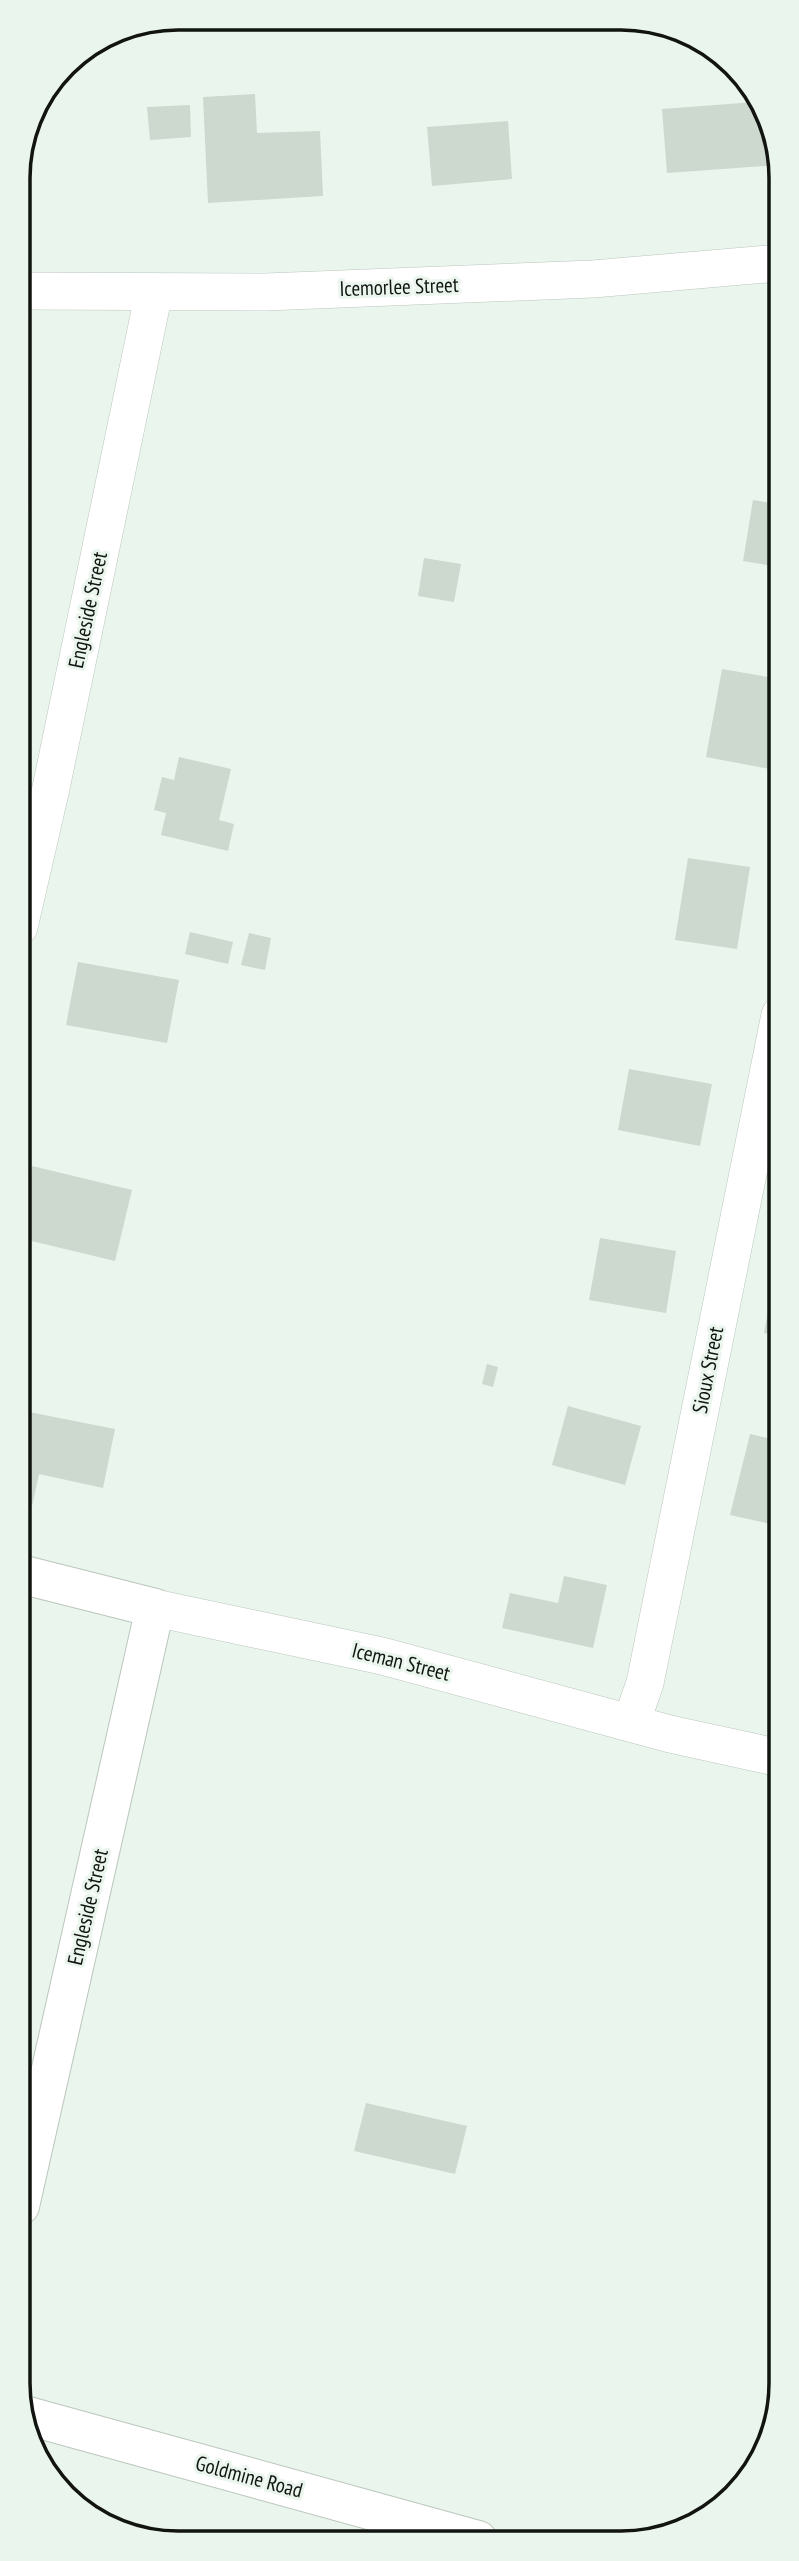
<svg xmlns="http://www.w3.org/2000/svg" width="799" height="2561" font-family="'PT Sans Narrow',sans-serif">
<rect width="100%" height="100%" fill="#eaf5ed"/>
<path fill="#cdd8cf" d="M255,94L257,133L320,131L323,196L208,203L203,97Z
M755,102L778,147L779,165L667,173L662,109Z
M190,105L191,137L150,140L147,107Z
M508,121L512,179L432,186L427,127Z
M753,500L779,504V567L743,561Z
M424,558L461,564L454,602L418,596Z
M722,669L779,679V720L770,769L706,757Z
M179,757L231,769L219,820L234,824L228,851L161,835L166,813L154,810L162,777L174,780Z
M688,858L750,867L737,949L675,940Z
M190,932L233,942L228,964L185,954Z
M249,933L271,938L265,970L241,965Z
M78,962L179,980L167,1043L66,1025Z
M629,1069L712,1084L700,1146L618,1130Z
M32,1166L132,1190L115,1261L19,1238V1221Z
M600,1238L676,1251L666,1313L589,1300Z
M777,1262L780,1263V1336L764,1333Z
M487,1364L498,1367L493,1387L482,1384Z
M568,1406L641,1426L625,1485L552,1465Z
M19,1410L115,1429L103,1488L39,1474L32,1506L19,1503Z
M750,1434L780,1441V1526L730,1515Z
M564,1576L607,1585L593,1648L502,1628L510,1593L558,1603Z
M366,2103L467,2126L455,2174L354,2151Z"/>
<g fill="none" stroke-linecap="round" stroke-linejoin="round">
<defs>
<path id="minor" d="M18,291L266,292L593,279L779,263
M19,927L51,788L154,292
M155,1608L382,1656L670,1734L780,1758
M631,1723L645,1683L780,1015"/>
<path id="secondary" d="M20,1574L155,1608L20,2206
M21,2414L478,2540"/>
</defs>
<use href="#minor" stroke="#bbc6bd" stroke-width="38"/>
<use href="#secondary" stroke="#bbc6bd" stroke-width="40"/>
<use href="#minor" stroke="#fff" stroke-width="37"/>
<use href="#secondary" stroke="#fff" stroke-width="38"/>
</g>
<g text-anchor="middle" stroke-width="6" stroke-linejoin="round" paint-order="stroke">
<g font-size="21" fill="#111411" stroke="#eaf5ed">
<text transform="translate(399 287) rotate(-2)" y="7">Icemorlee Street</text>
<text transform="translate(88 610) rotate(-78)" y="7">Engleside Street</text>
<text transform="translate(708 1370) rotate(-79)" y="7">Sioux Street</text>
<text transform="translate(401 1662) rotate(14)" y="7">Iceman Street</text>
<text transform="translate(88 1907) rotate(-77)" y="7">Engleside Street</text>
<text transform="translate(249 2477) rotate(15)" y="7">Goldmine Road</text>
</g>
</g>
<path d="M0 0H799V2561H0ZM178 30H621A148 148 0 0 1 769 178V2383A148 148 0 0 1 621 2531H178A148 148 0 0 1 30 2383V178A148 148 0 0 1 178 30Z" fill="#eaf5ed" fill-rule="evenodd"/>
<path fill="none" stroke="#111411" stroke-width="3.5" d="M178 30H621A148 148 0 0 1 769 178V2383A148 148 0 0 1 621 2531H178A148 148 0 0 1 30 2383V178A148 148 0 0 1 178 30Z"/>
</svg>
